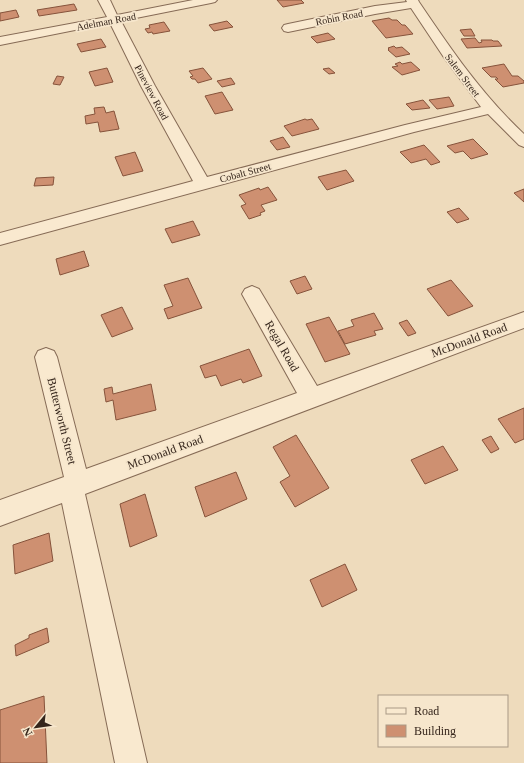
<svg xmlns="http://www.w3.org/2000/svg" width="524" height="763" font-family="'Times New Roman',serif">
<rect width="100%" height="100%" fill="#eedbbc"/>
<path fill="#ce9071" stroke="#86533b" d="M277,0H301L304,3L283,7Z
M74,4L77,10L39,16L37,10Z
M16,10L19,17L0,21V13Z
M389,18L392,20H397L402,25H405L413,34L386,38L372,21Z
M227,21L233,27L214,31L209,25Z
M164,22L170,31L153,34L152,32L148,33L145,29L150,28L149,25Z
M471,29L475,36H464L460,30Z
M328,33L335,39L317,43L311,37Z
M475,38L479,43L482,42L481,40H492L493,41H498L502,46L467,48L461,39Z
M101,39L106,47L81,52L77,44Z
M394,46L396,48L402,47L410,54L396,57L388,50L389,49L388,48Z
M400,62L402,64L411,62L420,70L402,75L392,67L398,66L395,64Z
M504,64L512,76H518L524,81V83L503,87L495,79H498L496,77H491L482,68Z
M107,68L113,82L95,86L89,72Z
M203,68L212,79L198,83L195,79H192L190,77L193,76L189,71Z
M329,68L335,73L329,74L323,69Z
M57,76L64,77L60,85L53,84Z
M231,78L235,84L222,87L217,81Z
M222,92L233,110L215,114L205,96Z
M449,97L454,106L437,109L429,100Z
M423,100L430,108L412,110L406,104Z
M104,107L106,113L114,111L119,129L100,132L98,122L86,124L85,116L95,114L94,108Z
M305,119L307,120L312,119L319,129L292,136L284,126Z
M283,137L290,147L277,150L270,141Z
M473,139L488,154L471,159L463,151L455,153L447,146Z
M424,145L440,162L431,165L426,159L411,163L400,152Z
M135,152L143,171L123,176L115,157Z
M346,170L354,181L327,190L318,177Z
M54,177L53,185L34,186L36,178Z
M268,187L277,200L261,205L265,211L260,213L261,215L249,219L241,206L246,204L239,195L259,188L260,190Z
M524,189V202L514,193Z
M459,208L469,219L457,223L447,212Z
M193,221L200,235L172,243L165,229Z
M84,251L89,266L60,275L56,259Z
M305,276L312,289L297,294L290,281Z
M188,278L202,308L168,319L164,309L173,306L164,285Z
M451,280L473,306L448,316L427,289Z
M122,307L133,329L112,337L101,315Z
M374,313L383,329L374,331L376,335L345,344L338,331L354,326L351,320Z
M329,317L350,354L325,362L306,324Z
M407,320L416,333L408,336L399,323Z
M249,349L262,376L243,383L241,379L221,386L216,375L205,378L200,366Z
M151,384L156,410L116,420L113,400L106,402L104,389L112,387L113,394Z
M524,408V439L515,443L498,419Z
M296,435L329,488L295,507L280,482L290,476L273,447Z
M491,436L499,449L491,453L482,440Z
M443,446L458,470L425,484L411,460Z
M236,472L247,499L205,517L195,487Z
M145,494L157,536L130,547L120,504Z
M49,533L53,561L15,574L13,545Z
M345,564L357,590L322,607L310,580Z
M47,628L49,642L16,656L15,645L29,638V635Z
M44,696L47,763H0V710Z"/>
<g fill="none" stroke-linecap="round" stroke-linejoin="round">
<defs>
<path id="minor" d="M98,0H110L117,15L193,0H217L215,2L211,3L121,21L155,86L207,177L405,125L481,107L445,59L411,8L375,14L288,32L284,31L282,28L284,25L288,24L375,6L407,2L406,0H418L419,2C450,48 482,95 524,134V147L519,145L488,114L414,132L0,245V233L193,181L141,86L110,23L0,45V37L107,17Z
M252,286L259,289L317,386L524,312V328L85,494L147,763H115L62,503L0,526V500L64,477L35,357L38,351L46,348L54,351L57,357L86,469L297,393L242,294L245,289Z"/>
</defs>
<use href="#minor" stroke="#866b56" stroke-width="2"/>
<use href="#minor" fill="#f9e9cf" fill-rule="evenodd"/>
</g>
<g text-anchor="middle" stroke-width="3.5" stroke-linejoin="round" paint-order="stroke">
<g font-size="10" fill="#35251b" stroke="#f6e6cc">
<text transform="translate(339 17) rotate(-11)" y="4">Robin Road</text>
<text transform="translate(106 21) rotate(-11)" y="4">Adelman Road</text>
<text transform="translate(463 75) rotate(53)" y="4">Salem Street</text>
<text transform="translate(152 92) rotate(62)" y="4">Pineview Road</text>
<text transform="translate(245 172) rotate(-15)" y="4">Cobalt Street</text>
</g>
<g font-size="12" fill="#35251b" stroke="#f6e6cc">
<text transform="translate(469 340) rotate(-20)" y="4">McDonald Road</text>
<text transform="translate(282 346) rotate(60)" y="4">Regal Road</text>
<text transform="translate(62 421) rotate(76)" y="4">Butterworth Street</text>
<text transform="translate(165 452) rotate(-20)" y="4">McDonald Road</text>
</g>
</g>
<rect x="378" y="695" width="130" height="52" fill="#f6e6cc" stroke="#a99985"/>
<rect x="386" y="708" width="20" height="6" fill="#f9e9cf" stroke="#a99985"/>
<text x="414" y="715" font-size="12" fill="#35251b">Road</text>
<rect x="386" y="725" width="20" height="12" fill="#ce9071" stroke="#a99985"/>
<text x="414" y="735" font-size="12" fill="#35251b">Building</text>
<g transform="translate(36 727) rotate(241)" stroke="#f6e6cc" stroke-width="3" paint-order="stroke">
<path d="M0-3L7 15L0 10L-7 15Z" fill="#35251b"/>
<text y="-6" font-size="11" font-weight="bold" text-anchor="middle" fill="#35251b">N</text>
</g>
</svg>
